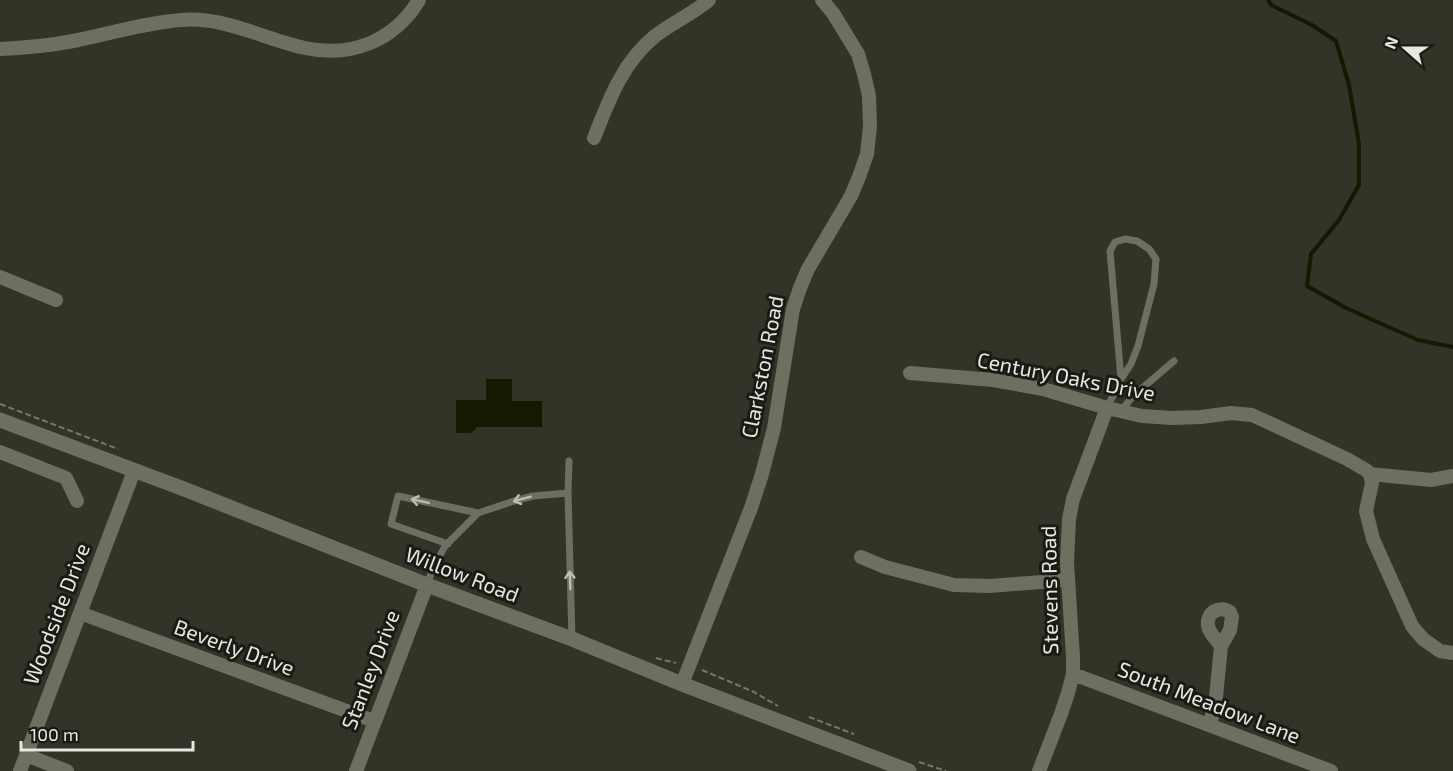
<svg xmlns="http://www.w3.org/2000/svg" width="1453" height="771" font-family="'Exo 2',sans-serif">
<rect width="100%" height="100%" fill="#323427"/>
<path fill="#171800" d="M486,379H512V401H542V427H477L471,433H456V400H486Z"/>
<g fill="none" stroke-linecap="round" stroke-linejoin="round">
<path stroke="#171800" stroke-width="4" d="M1268,0L1271,5L1312,25L1336,41L1349,85L1359,144V185L1339,220L1311,254L1307,286L1346,308L1418,340L1453,347"/>
<path stroke="#76786c" stroke-width="2" stroke-dasharray="6 3" stroke-linecap="butt" d="M0,404L118,449
M408,562L423,560L426,565
M656,658L676,663
M702,670L754,692L778,706
M809,717L854,734
M919,762L946,771"/>
<path stroke="#6d6f61" stroke-width="7" d="M1107,408L1121,379L1131,364L1138,346L1154,284L1156,259L1149,249L1137,241L1125,239L1115,242L1110,251L1121,379
M1121,411L1133,396L1174,361
M569,461L568,493L572,639
M448,544L391,524L398,496L478,513
M427,585L432,571L445,546L478,513L514,501L533,496L568,493"/>
<path stroke="#6d6f61" stroke-width="14" d="M0,49C23,48 46,46 68,42C106,35 142,23 181,20C225,16 263,39 305,48C351,58 394,41 419,0
M594,138C609,100 622,63 655,36C672,23 692,14 709,0
M0,277L56,300
M910,373L993,380L1043,389L1107,408L1142,416L1172,418L1201,417L1231,413L1252,415L1347,459L1366,470L1370,474L1372,483L1366,511L1373,539L1412,626L1423,639L1440,651L1453,653
M0,452L66,478L77,501
M1370,474L1431,480L1453,476
M861,557L885,567L954,585L990,586L1067,580
M80,613L374,721
M1073,674L1331,771
M682,684L751,508L762,474L774,428L793,309L800,288L808,269L851,196L859,177L867,154L870,126L869,96L864,74L858,54L833,13L822,0
M1210,725L1216,697L1221,646L1230,630L1232,617L1230,612C1220,605 1206,612 1208,626C1209,633 1217,640 1221,646
M26,755L67,771
M20,771L134,471
M356,771L427,585
M1039,771L1061,714L1068,693L1073,674V657L1067,562L1069,519L1073,499L1107,408"/>
<path stroke="#6d6f61" stroke-width="15" d="M0,420L184,489L427,585L572,639L682,684L909,771"/>
</g>
<defs><path id="oneway-shaft" d="M-6 0H5M1.5-3L5.5 0L1.5 3" fill="none" stroke-width="1.6" stroke-linecap="round" stroke-linejoin="round" transform="scale(1.5)"/></defs>
<g stroke="#bcbeb4">
<use href="#oneway-shaft" transform="translate(522 499) rotate(165)"/>
<use href="#oneway-shaft" transform="translate(420 501) rotate(-168)"/>
<use href="#oneway-shaft" transform="translate(570 580) rotate(-92)"/>
</g>
<g text-anchor="middle" stroke-width="6" stroke-linejoin="round" paint-order="stroke">
<g font-size="21" fill="#e7e8e0" stroke="#1a1b15">
<text transform="translate(763 367) rotate(-79)" y="7">Clarkston Road</text>
<text transform="translate(1066 377) rotate(11)" y="7">Century Oaks Drive</text>
<text transform="translate(462 575) rotate(21)" y="7">Willow Road</text>
<text transform="translate(1050 590) rotate(-91)" y="7">Stevens Road</text>
<text transform="translate(57 614) rotate(-69)" y="7">Woodside Drive</text>
<text transform="translate(234 648) rotate(20)" y="7">Beverly Drive</text>
<text transform="translate(371 670) rotate(-69)" y="7">Stanley Drive</text>
<text transform="translate(1209 703) rotate(21)" y="7">South Meadow Lane</text>
</g>
</g>
<g transform="translate(1405 48) rotate(291)" stroke="#1a1b15" stroke-width="4.5" paint-order="stroke">
<path d="M0-4.5L10 22L0 15L-10 22Z" fill="#e7e8e0"/>
<text y="-9" font-size="16" font-weight="bold" text-anchor="middle" fill="#e7e8e0">N</text>
</g>
<path d="M21 741v9h172v-9" fill="none" stroke="#e7e8e0" stroke-width="3"/>
<text x="30" y="741" font-size="18" fill="#e7e8e0" stroke="#1a1b15" stroke-width="4.5" paint-order="stroke">100 m</text>
</svg>
